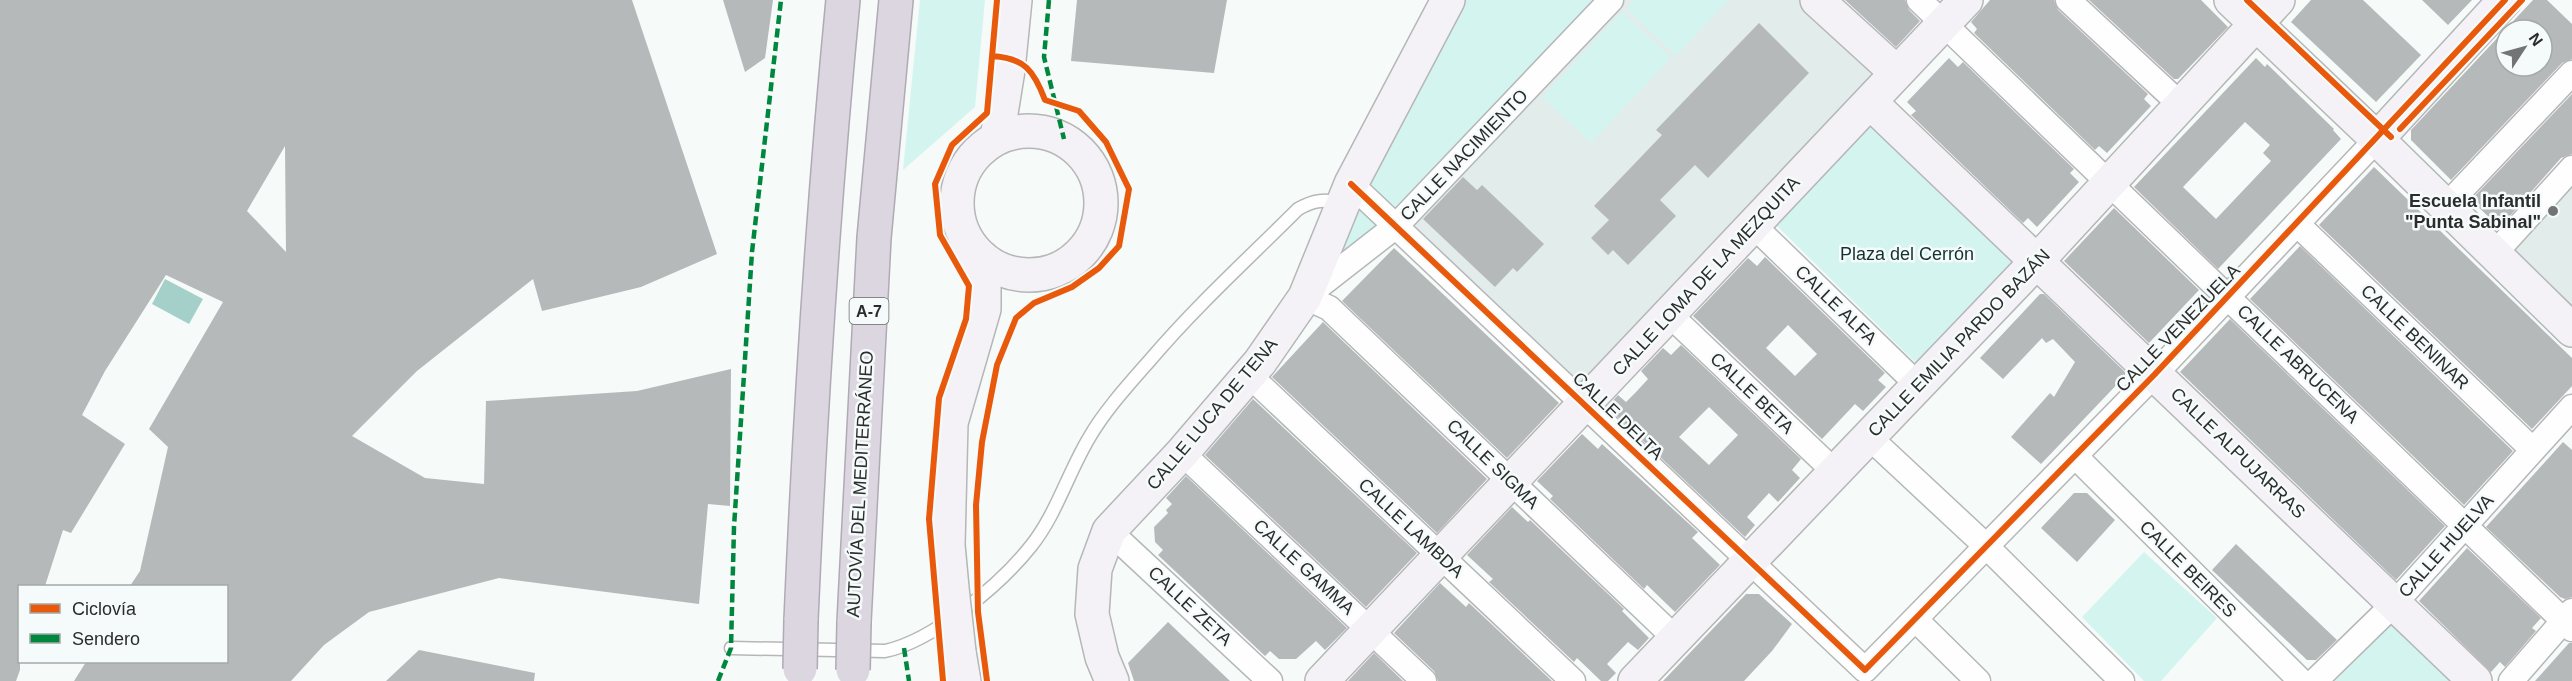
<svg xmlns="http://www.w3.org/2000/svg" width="2572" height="681" font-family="Arial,sans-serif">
<rect width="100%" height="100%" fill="#f6faf9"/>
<path fill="#e2eceb" d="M1611,0H1817L1897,73L1584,405L1396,226Z
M2572,168V330L2495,253Z"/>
<path fill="#d4f4f0" d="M920,0H985L975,107L903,170Z
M1459,0H1601L1399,210L1364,180Z
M1634,0H1729L1676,56L1626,9Z
M1622,12L1671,58L1591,143L1542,97Z
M1871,120L2020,263L1916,363L1777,226Z
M1358,208L1382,227L1320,276Z
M2144,552L2217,618L2161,681H2144L2082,617Z
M2397,617L2460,681H2334Z"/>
<path fill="#a5d0ca" d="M165,279L203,299L189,324L152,304Z"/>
<path fill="#b6b9b9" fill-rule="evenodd" d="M0,0H632L717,254L641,287L542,311L533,279L417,371L352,436L425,478L484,484L486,401L637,391L731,369L730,506L708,504L699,604L499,578L369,612L324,645L291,681H74L86,662H226V586H130L140,571L168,447L149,429L223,302L166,275L105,371L82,415L125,444L71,533L63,530L45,586H20V670L16,681H0ZM285,146L286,252L247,211Z
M723,0H773L765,58L745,72Z
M1077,0H1227L1214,73L1071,61Z
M1845,0H1905L1909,10L1920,21L1896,47Z
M1990,0H2054L2058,10L2148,94L2144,99L2151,106L2107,153L2099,146L2095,150L1974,33L1977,29L1971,22Z
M2089,0H2201L2228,27L2178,79H2174Z
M2311,0H2363L2421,55L2376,102L2291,22Z
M2422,0H2472L2448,25Z
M2533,0H2547L2572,24V59L2562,63L2451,180L2411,140V130ZM2506,30H2542V66H2506Z
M1759,23L1809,73L1708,178L1695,165L1660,200L1676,216L1628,265L1613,250L1608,255L1591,238L1609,220L1594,206L1662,135L1656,130Z
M1949,58L1958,67L1963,62L2074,169L2070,173L2079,182L2037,227L2028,218L2023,223L1911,115L1916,111L1907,102Z
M2256,58L2265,67L2267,64L2334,129L2333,130L2341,139L2218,269L2134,187ZM2245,122L2270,145L2263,153L2271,161L2216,219L2183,187Z
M2572,94V154L2561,158L2502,225H2497L2471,200Z
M2374,167L2572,358V386L2532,429L2319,225Z
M1463,177L1477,190L1482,185L1544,244L1517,272L1513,268L1495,287L1423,219Z
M2114,208L2199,290L2149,343L2064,261Z
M2300,246L2513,451L2464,505L2250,299Z
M1394,248L1559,403L1507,458L1342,301Z
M1765,257L1885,373L1878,380L1886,387L1863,411L1855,404L1822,439L1693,316L1748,258L1757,266ZM1788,325L1817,354L1795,376L1766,348Z
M2040,294H2044L2125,372V376L2041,464L2011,437L2050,393L2054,397L2075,362L2053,339L2046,343L2042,338L2003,379L1980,358Z
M2230,319L2445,526L2396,580L2180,372Z
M1323,322L1487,479L1437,533L1272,377Z
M1681,345L1801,459L1792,470L1800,478L1778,502L1769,493L1747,517L1755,525L1745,537L1607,407L1618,395L1626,402L1637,391L1648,379L1641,371L1663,348L1671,355ZM1709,407L1738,435L1709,465L1679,437Z
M1253,399L1417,553L1366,607L1205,455Z
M1582,434L1598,449L1602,444L1698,532L1692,538L1720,565L1675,612L1647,585L1644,589L1550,499L1553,496L1537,481Z
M2563,442L2572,450V597L2565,599L2560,597L2486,527Z
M1186,476L1347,628L1325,650L1316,641L1296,659H1279L1270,651L1265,656L1158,555L1163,550L1155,542L1154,527L1168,513L1166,510L1172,504L1166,498Z
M2074,493H2087L2115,520L2077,562L2041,528Z
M1512,507L1528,522L1530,520L1624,609L1622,611L1649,638L1638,650L1628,642L1607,664L1616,673L1608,681H1601L1577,658L1574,662L1489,582L1493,579L1467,555Z
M2236,544L2337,640L2316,660H2307L2212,570Z
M2467,548L2541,618L2532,628L2536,631L2505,667L2500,662L2491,672L2419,601Z
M1440,583L1466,607L1469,603L1552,681H1438L1434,671L1394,633Z
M1746,594H1759L1792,624L1772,651L1744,681H1663Z
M1168,622L1190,643L1230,681H1134L1128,663Z
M2569,643H2572V681H2535Z
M419,650L535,673L534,681H386Z
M1374,653L1403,681H1348Z"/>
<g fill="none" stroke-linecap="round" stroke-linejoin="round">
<defs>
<path id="lane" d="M731,648L885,651C933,641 1000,585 1031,546C1056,515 1068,473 1089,438C1105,410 1130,383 1151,359C1196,306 1249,258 1298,209C1314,200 1324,199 1342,203"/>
<path id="street" d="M1611,0L1396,226L1305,297L1329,308L1676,639
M1919,0L2572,629
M2068,0L2181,105
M1351,184L1865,670L2155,374L2377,139
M2446,206L2572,73
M2297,224L2533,450
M1754,226L1918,385
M2495,253L2572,168
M1670,315L1835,472
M1249,375L1573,681
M1869,437L1987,547L2122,681
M1182,453L1424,681
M2075,456L2301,681
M1109,531L1270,681
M1916,620L1978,681
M2315,681L2395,603L2572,407
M2511,681L2572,611"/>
<path id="secondary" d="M1817,0L1897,73
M2231,0L2377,139L2572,330
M1870,102L2475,681
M957 203a72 72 0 1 1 144 0a72 72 0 1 1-144 0Z
M997,138L1008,70L1015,0
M2377,139L2505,0
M952,588L948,545L951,423L984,309V281L968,243
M959,652L964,681
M1112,681L1102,657L1092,614L1095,569L1109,531L1182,453L1260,362L1305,297L1351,184L1448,0
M1322,681L1966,0
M1635,681L2037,261L2278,0"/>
<path id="highway" d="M801,620C810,413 823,207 843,0
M854,622L874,238L896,0"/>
</defs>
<use href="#lane" stroke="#b5b7b7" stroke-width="15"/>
<use href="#street" stroke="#b5b7b7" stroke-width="27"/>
<use href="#secondary" stroke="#b5b7b7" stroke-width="36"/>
<use href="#highway" stroke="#b0aab4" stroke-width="36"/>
<use href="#lane" stroke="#fefefe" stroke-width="12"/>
<use href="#street" stroke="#fefefe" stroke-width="24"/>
<use href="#secondary" stroke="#f4f2f6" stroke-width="33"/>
<use href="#highway" stroke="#dcd6e0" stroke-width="33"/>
<defs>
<path id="secondary-bridge" d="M952,588L959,652"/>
<path id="highway-bridge" d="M800,669L801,620
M853,670L854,622"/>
</defs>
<use href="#secondary-bridge" stroke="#b5b7b7" stroke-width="36" stroke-linecap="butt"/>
<use href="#highway-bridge" stroke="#b0aab4" stroke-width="36" stroke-linecap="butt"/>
<use href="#secondary-bridge" stroke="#f4f2f6" stroke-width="33"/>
<use href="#highway-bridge" stroke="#dcd6e0" stroke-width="33"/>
<path stroke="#00873e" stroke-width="4.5" stroke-dasharray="9 4.5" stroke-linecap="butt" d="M1049,0L1044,57L1064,139
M904,648L909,681
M718,681L731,648L734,527L752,252L781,0"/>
<defs>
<path id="cycleway" d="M2247,0L2391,137
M2400,129L2522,0
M1351,184L1865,670L2155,374L2505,0
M943,681L929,519L939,398L966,319L969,286L940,235L935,184L952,145L987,113L997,0
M987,681L978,612L976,505L982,442L997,365L1016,318L1034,303L1072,287L1099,268L1119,246L1129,189L1106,142L1079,111L1045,100C1034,71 1025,58 992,56"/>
</defs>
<use href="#cycleway" stroke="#f5fbfa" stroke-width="10"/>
<use href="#cycleway" stroke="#e8590c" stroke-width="6"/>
</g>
<circle fill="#727574" stroke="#f5fbfa" stroke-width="2" cx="2553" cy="211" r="6"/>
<g text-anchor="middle" stroke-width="5" stroke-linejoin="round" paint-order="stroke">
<rect fill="#f5fbfa" stroke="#686b6a" stroke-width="1.5" x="849.5" y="298" width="39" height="26" rx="4.5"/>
<g font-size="16" font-weight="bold" fill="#2b2d2c">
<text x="869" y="317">A-7</text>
</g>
<g font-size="18" fill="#2b2d2c" stroke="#f5fbfa">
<text transform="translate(1464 155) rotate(-46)" y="6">CALLE NACIMIENTO</text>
<text transform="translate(1706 276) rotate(-47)" y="6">CALLE LOMA DE LA MEZQUITA</text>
<text transform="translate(1836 305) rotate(44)" y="6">CALLE ALFA</text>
<text transform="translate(2178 328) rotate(-46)" y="6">CALLE VENEZUELA</text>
<text transform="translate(2415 337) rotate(44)" y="6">CALLE BENINAR</text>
<text transform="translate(1959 343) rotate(-46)" y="6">CALLE EMILIA PARDO BAZÁN</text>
<text transform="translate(2298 364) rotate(44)" y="6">CALLE ABRUCENA</text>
<text transform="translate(1752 393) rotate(44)" y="6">CALLE BETA</text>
<text transform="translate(1212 414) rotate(-50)" y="6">CALLE LUCA DE TENA</text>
<text transform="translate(1618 416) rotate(44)" y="6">CALLE DELTA</text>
<text transform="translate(2238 453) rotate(44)" y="6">CALLE ALPUJARRAS</text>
<text transform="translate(1493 464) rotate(44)" y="6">CALLE SIGMA</text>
<text transform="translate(860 484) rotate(-87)" y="6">AUTOVÍA DEL MEDITERRÁNEO</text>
<text transform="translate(1411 528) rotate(43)" y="6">CALLE LAMBDA</text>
<text transform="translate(2446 546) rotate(-48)" y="6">CALLE HUELVA</text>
<text transform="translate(1304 567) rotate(43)" y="6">CALLE GAMMA</text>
<text transform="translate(2188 569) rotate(45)" y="6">CALLE BEIRES</text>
<text transform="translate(1190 606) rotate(43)" y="6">CALLE ZETA</text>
</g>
<g font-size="18" font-weight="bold" fill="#2b2d2c" stroke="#f5fbfa" text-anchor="end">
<text x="2541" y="207">Escuela Infantil<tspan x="2541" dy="21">"Punta Sabinal"</tspan></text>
</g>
<g font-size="18" fill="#14322f" stroke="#f5fbfa">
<text x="1907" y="260">Plaza del Cerrón</text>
</g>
</g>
<rect x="18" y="585" width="210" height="78" fill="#f5fbfa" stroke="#a4a9a8" stroke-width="1.5"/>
<rect x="30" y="604" width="30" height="9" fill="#e8590c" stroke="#a4a9a8" stroke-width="1.5"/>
<text x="72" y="615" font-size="18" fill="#2b2d2c">Ciclovía</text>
<rect x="30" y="634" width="30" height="9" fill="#00873e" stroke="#a4a9a8" stroke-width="1.5"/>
<text x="72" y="645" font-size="18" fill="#2b2d2c">Sendero</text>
<g transform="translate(2524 48) rotate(54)"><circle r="28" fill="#f5fbfa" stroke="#a4a9a8" stroke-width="1.5"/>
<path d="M0-4.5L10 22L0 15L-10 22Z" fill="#727574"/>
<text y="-9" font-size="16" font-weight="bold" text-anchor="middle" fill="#2b2d2c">N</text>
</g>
</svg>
